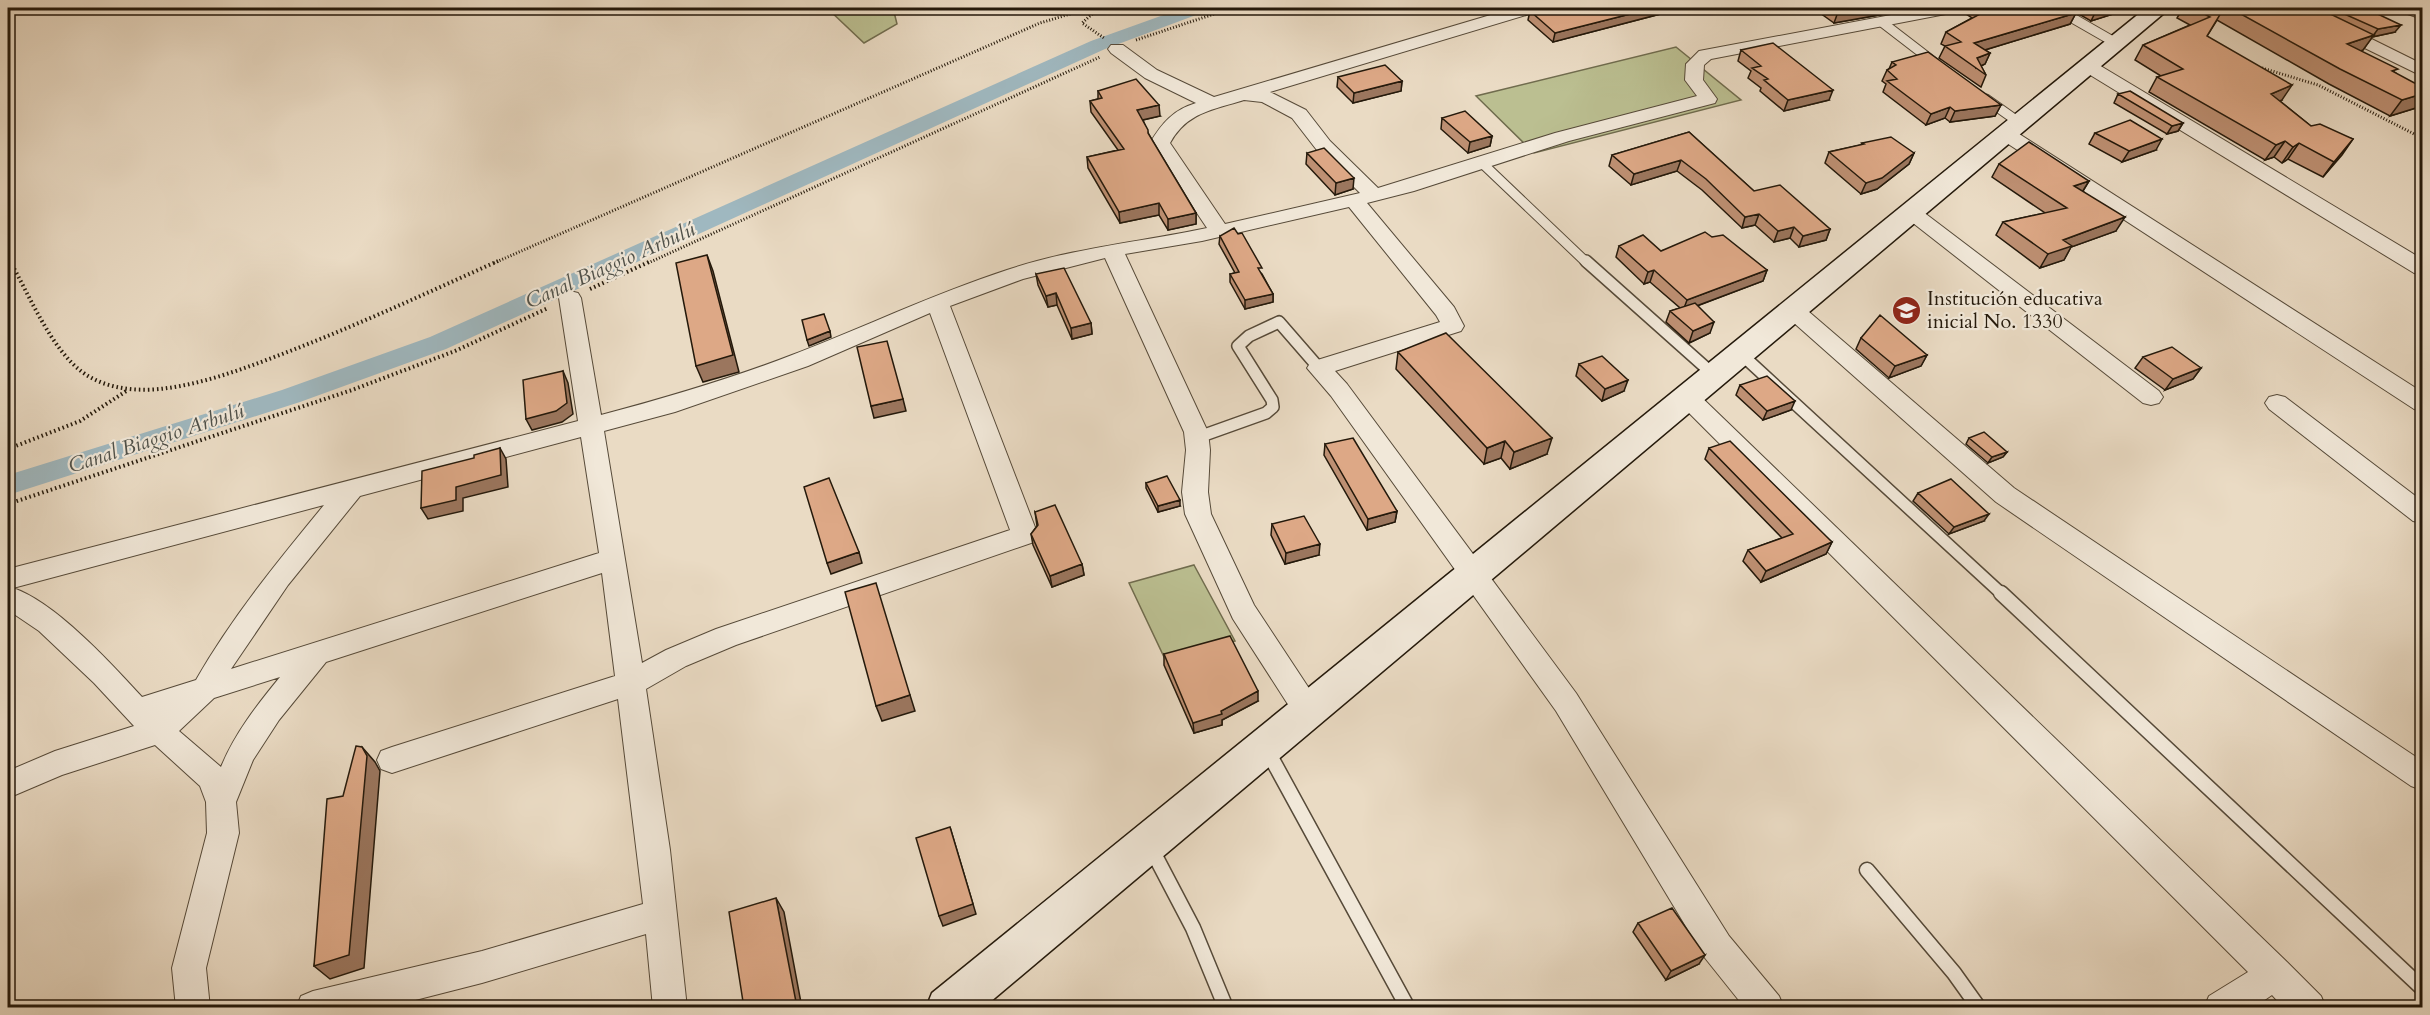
<svg xmlns="http://www.w3.org/2000/svg" width="2430" height="1015" font-family="Cardo,serif">
<rect width="100%" height="100%" fill="#eadbc4"/>
<filter id="stains"><feTurbulence type="fractalNoise" baseFrequency=".00333" numOctaves="4"/><feColorMatrix values="0 0 0 0 .2 0 0 0 0 .09 0 0 0 0 .02 0 0 0 .5 -.17"/></filter>
<radialGradient id="worn" r=".72"><stop offset=".6" stop-color="#630" stop-opacity="0"/><stop offset="1" stop-color="#630" stop-opacity=".3"/></radialGradient>
<path fill="#bbbf91" stroke="#706c4e" stroke-width="1.5" d="M827,8H893L897,24L864,43Z
M1676,47L1741,100L1534,153L1476,96Z
M1194,565L1235,641L1165,659L1129,583Z"/>
<g fill="none" stroke-linecap="round" stroke-linejoin="round">
<path fill="#9fb8c0" fill-rule="evenodd" d="M1183,8H1207L1204,12L1105,49L446,349L300,402L8,495V475L282,390L430,337L1091,41Z"/>
<defs>
<path id="service-far2" d="M2055,8L2116,43
M1883,23L1935,63
M1986,99L2020,123
M1482,163L1587,263"/>
<path id="service-far1" d="M1586,261L1714,375
M1740,353L2003,595
M1196,438L1266,413L1273,407L1272,400L1238,346L1249,336L1279,322L1319,368"/>
<path id="service" d="M2001,593L2422,988
M1267,750L1408,1008
M1150,846L1193,928L1226,1008
M1867,870L1954,973L1979,1008"/>
<path id="minor" d="M1514,8H1538L1536,12L1270,92L1306,110L1330,141L1378,188L1555,133L1697,96L1685,80L1686,64L1699,51L1928,8H1958L1956,12L1711,59L1704,65L1703,80L1717,99L1715,103L1569,141L1414,191L1367,203L1454,307L1464,326L1461,331L1335,371L1347,384L1576,693L1729,936L1779,996L1784,1008H1745L1705,958L1556,711L1331,396L1307,368L1311,362L1440,322L1436,315L1349,207L1202,241L1125,254L1208,432L1210,450L1208,492L1211,514L1254,605L1318,702L1322,711L1318,720L1308,723L1298,720L1233,619L1185,514L1182,492L1186,450L1184,432L1105,258L1023,279L950,306L1038,535L1034,542L736,645L686,666L646,689L670,850L687,1008H653L646,934L482,983L384,1008H296L301,996L313,991L482,951L643,904L618,699L392,773L381,769L377,760L381,751L392,747L615,676L602,573L326,662L279,720L253,760L236,802L239,833L206,968L210,1008H176L172,968L207,833L206,802L200,786L155,745L62,775L8,798V771L55,751L134,726L94,683L39,631L8,610V569L578,421L559,298L562,293L570,291L578,293L581,298L601,415C665,398 730,379 792,355C865,327 933,294 1007,270C1072,248 1141,242 1207,228L1150,143C1162,123 1173,110 1196,103L1145,78L1111,53L1108,49L1111,45H1123L1157,70L1214,97ZM1244,100L1262,102L1292,118L1316,149L1360,193L1225,224L1170,143C1187,112 1213,110 1244,100ZM930,313L1010,530L716,629L666,650L642,663L604,431L675,412L808,366ZM581,437L599,553L231,669L288,585L360,496ZM324,505C278,561 232,617 196,680L142,697C112,664 55,602 13,588ZM280,677C257,705 235,733 221,767L179,731L214,698Z
M2289,8H2309L2422,64V76L2291,12Z
M2400,8H2422V19L2402,12Z
M2088,61L2094,62L2422,259V275L2414,273L2373,248L2082,70L2079,66L2082,62Z
M2006,128L2013,130L2422,392V411L2414,409L1999,138L1996,134L1999,130Z
M1911,206L1918,208L2159,391L2163,397L2159,403L2151,405L2143,403L1904,216L1901,212L1904,208Z
M1793,303L1801,305L2014,488L2422,761V790L2411,786L1996,502L1785,315L1782,310L1785,305Z
M1687,389L1695,391L2287,962L2321,996L2326,1008H2284L2272,995L2253,1008H2204L2209,996L2248,972L1679,403L1675,397L1679,391Z
M2277,395L2285,397L2422,501V523L2413,521L2269,409L2265,403L2269,397Z"/>
<path id="secondary" d="M2146,8H2170L983,1008H926L932,993Z"/>
</defs>
<use href="#service-far2" stroke="#564a39" stroke-width="11"/>
<use href="#service-far1" stroke="#564a39" stroke-width="14"/>
<use href="#service" stroke="#564a39" stroke-width="17"/>
<use href="#minor" stroke="#564a39" stroke-width="2"/>
<use href="#secondary" stroke="#24190b" stroke-width="3"/>
<path stroke="#24190b" stroke-width="3" stroke-dasharray="1 2" stroke-linecap="butt" d="M1099,8L1082,23L1104,38
M1136,40L1232,8
M2262,68L2318,85L2422,138
M8,257L11,263
M494,263L1040,23L1090,8
M648,263L1100,57"/>
<path stroke="#24190b" stroke-width="4" stroke-dasharray="1.5 3" stroke-linecap="butt" d="M10,261C29,295 51,348 81,371C105,390 140,392 168,388C210,382 251,366 290,351C360,324 429,292 498,261
M590,289L651,261
M8,449L80,421L128,390
M8,504L352,390L455,351L548,308"/>
<use href="#service-far2" stroke="#f1e8d9" stroke-width="9"/>
<use href="#service-far1" stroke="#f1e8d9" stroke-width="11"/>
<use href="#service" stroke="#f1e8d9" stroke-width="14"/>
<use href="#minor" fill="#f1e8d9" fill-rule="evenodd"/>
<use href="#secondary" fill="#f1e8d9" fill-rule="evenodd"/>
</g>
<path fill="#be9073" stroke="#24190b" stroke-width="1.5" d="M1547,8H1666L1664,13L1553,42L1528,20L1530,11Z
M1813,8H1910L1896,12L1834,23Z
M1960,8H2067L2076,13L2070,24L1985,50L1990,53L1985,64L1981,66L1986,75L1981,87L1939,58L1945,46L1941,44L1946,32L1972,18L1960,10Z
M2068,8H2127L2126,10L2091,21Z
M2183,8H2387L2373,11L2395,32L2372,37L2363,50L2360,51L2396,73L2419,107L2390,116L2329,84L2217,20L2207,36L2282,100L2280,101L2311,126L2353,139L2323,177L2288,159L2282,163L2274,157L2265,160L2149,92L2157,77L2161,76L2135,60L2143,45L2190,25L2177,18Z
M1741,50L1829,100L1784,111L1760,91L1761,88L1748,78L1751,71L1738,61Z
M1892,62L2001,105L1995,116L1950,122L1945,118L1926,125L1883,92L1886,84L1882,81L1887,70L1889,69Z
M1338,77L1402,81L1401,91L1353,103L1337,87Z
M1098,91L1160,116L1143,120L1149,135L1196,213V224L1168,230L1159,215L1120,223L1088,168L1087,157L1118,150L1091,112L1090,101L1098,99Z
M2118,94L2183,123L2178,131L2167,134L2114,103Z
M1442,118L1492,136L1490,146L1468,153L1441,129Z
M1689,132L1754,191L1830,229L1826,240L1799,247L1790,238L1774,242L1755,225L1742,228L1702,190L1677,171L1631,185L1609,166L1612,155Z
M2095,133L2156,150L2122,162L2089,144Z
M1862,143L1914,153L1909,164L1877,189L1861,194L1825,163L1829,152L1861,145Z
M1307,153L1353,189L1335,195L1306,164Z
M1999,164L2089,181L2083,191L2116,231L2071,247L2064,260L2040,268L1996,235L2003,222L2045,213L1992,177Z
M1220,236L1262,274L1273,294V302L1245,309L1230,282V274L1235,273L1219,244Z
M1712,237L1767,270L1763,281L1697,306L1710,333L1689,343L1666,322L1670,311L1680,308L1650,282L1644,284L1616,257L1619,246L1661,251Z
M1036,274L1091,323L1092,334L1072,339L1057,305L1048,307L1038,285Z
M1861,338L1927,355L1921,366L1889,378L1856,349Z
M1398,352L1547,454L1510,469L1501,458L1484,464L1396,369Z
M2143,357L2201,368L2193,379L2165,390L2135,368Z
M1579,364L1624,391L1602,401L1576,376Z
M1740,385L1791,410L1763,420L1736,395Z
M1969,438L2007,452L2003,457L1988,463L1966,444Z
M1325,444L1397,511L1395,522L1367,530L1324,455Z
M1709,448L1832,542L1826,554L1761,582L1743,561L1748,550L1782,538L1705,459Z
M1146,483L1180,506L1158,512L1146,488Z
M1918,493L1984,521L1949,534L1913,501Z
M1035,512L1082,564L1084,575L1052,587L1033,545L1031,534L1037,526Z
M1272,524L1319,555L1285,564L1271,535Z
M1164,654L1258,701L1222,720V725L1194,733L1164,665Z
M1638,923L1699,964L1666,980L1633,932Z"/>
<path fill="#9b765e" stroke="#24190b" stroke-width="1.5" d="M1654,8H1666L1664,13L1553,42L1555,33Z
M1861,8H1910L1896,12L1834,23L1838,12Z
M2102,8H2127L2126,10L2091,21L2097,9Z
M2365,8H2387L2360,15Z
M2076,13L2070,24L1968,55L1974,43Z
M2401,25L2395,32L2372,37L2378,29Z
M2374,35L2363,50L2337,60L2347,44Z
M1990,53L1985,64L1976,68L1977,58Z
M1402,81L1401,91L1353,103L1354,93Z
M2292,85L2282,100L2261,109L2271,94Z
M1833,90L1829,100L1784,111L1788,100Z
M2422,94V102L2419,107L2390,116L2402,100Z
M1159,105L1160,116L1138,121L1137,110Z
M2001,105L1995,116L1950,122L1955,111Z
M1950,107L1945,118L1926,125L1931,114Z
M2183,123L2178,131L2167,134L2172,126Z
M1492,136L1490,146L1468,153L1470,142Z
M2162,139L2156,150L2122,162L2129,151Z
M2353,139L2342,155L2323,177L2334,162Z
M2285,141L2274,157L2265,160L2276,145Z
M2299,143L2288,159L2282,163L2293,147Z
M1914,153L1909,164L1877,189L1861,194L1866,183Z
M1681,160L1677,171L1631,185L1634,174Z
M1354,178L1353,189L1335,195L1336,183Z
M2089,181L2081,194L2074,186Z
M1159,203V215L1120,223L1119,212Z
M1196,213V224L1168,230V219Z
M1759,214L1755,225L1742,228L1745,217Z
M2125,217L2116,231L2071,247L2064,260L2040,268L2048,254L2063,240Z
M1794,227L1790,238L1774,242L1778,231Z
M1830,229L1826,240L1799,247L1803,236Z
M707,255L713,271L739,372L703,382L696,366Z
M1654,270L1650,282L1644,284L1648,272Z
M1767,270L1763,281L1683,311L1687,300Z
M1056,293L1057,305L1048,307L1046,296Z
M1273,294V302L1245,309V300Z
M1714,322L1710,333L1689,343L1693,331Z
M1091,323L1092,334L1072,339L1071,328Z
M830,331L831,337L809,346L807,340Z
M1927,355L1921,366L1889,378L1895,366Z
M2201,368L2193,379L2165,390L2173,379Z
M563,371L568,383L573,414L562,422L532,430L526,419Z
M1628,380L1624,391L1602,401L1605,389Z
M903,399L906,411L874,418L871,406Z
M1795,401L1791,410L1763,420L1767,411Z
M1552,438L1547,454L1510,469L1514,452Z
M1505,441L1501,458L1484,464L1487,448Z
M500,448L506,459L508,487L463,498V511L428,519L421,508L456,487Z
M2007,452L2003,457L1988,463L1992,457Z
M1180,500V506L1158,512V506Z
M1397,511L1395,522L1367,530L1368,519Z
M1989,514L1984,521L1949,534L1954,527Z
M1832,542L1826,554L1761,582L1766,571Z
M1320,544L1319,555L1285,564L1286,553Z
M859,552L862,563L831,574L827,563Z
M1082,564L1084,575L1052,587L1050,576Z
M1258,691V701L1222,720V725L1194,733L1193,723L1221,711Z
M910,695L915,711L882,721L876,706Z
M362,747L375,762L380,771L364,968L330,979L314,966Z
M950,827L976,914L943,926L939,916Z
M776,898L784,912L802,1008H795Z
M1705,955L1699,964L1666,980L1671,971Z"/>
<path fill="#dda886" stroke="#24190b" stroke-width="1.5" d="M1547,8H1654L1555,33L1530,11Z
M1832,8H1861L1838,12Z
M1978,8H2067L2076,13L1974,43L1990,53L1977,58L1986,75L1945,46L1961,42L1946,32L1984,12Z
M2193,8H2224L2207,36L2292,85L2271,94L2311,126L2320,124L2353,139L2334,162L2299,143L2293,147L2285,141L2276,145L2157,77L2183,69L2143,45L2210,17Z
M2230,8H2318L2374,35L2347,44L2398,69L2392,71L2422,87V94L2402,100L2340,69Z
M2331,8H2365L2401,25L2378,29Z
M1773,43L1833,90L1788,100L1764,80L1768,79L1752,68L1761,66L1741,50Z
M1928,52L2001,105L1955,111L1950,107L1931,114L1887,81L1897,79L1887,70L1896,65L1892,62Z
M1385,65L1402,81L1354,93L1338,77Z
M1136,79L1159,105L1137,110L1148,130V133L1196,213L1168,219L1159,203L1119,212L1087,157L1124,149L1090,101L1102,98L1098,91Z
M2130,91L2183,123L2172,126L2118,94Z
M1465,111L1492,136L1470,142L1442,118Z
M2130,120L2162,139L2129,151L2095,133Z
M1689,132L1754,191L1780,185L1830,229L1803,236L1794,227L1778,231L1759,214L1745,217L1706,179L1681,160L1634,174L1612,155Z
M1891,137L1914,153L1882,178L1866,183L1829,152L1864,144L1862,143Z
M2029,142L2089,181L2074,186L2125,217L2063,240L2072,246L2048,254L2003,222L2067,208L1999,164Z
M1324,148L1354,178L1336,183L1307,153Z
M1234,228L1238,234L1242,233L1262,268H1258L1273,294L1245,300L1230,274L1239,272L1220,236Z
M1705,232L1712,237L1723,235L1767,270L1687,300L1654,270L1648,272L1619,246L1643,235L1661,251Z
M707,255L733,355L696,366L676,263Z
M1064,268L1091,323L1071,328L1056,293L1046,296L1036,274Z
M1695,303L1714,322L1693,331L1670,311Z
M824,314L830,331L807,340L802,320Z
M1880,315L1927,355L1895,366L1861,338Z
M1446,333L1552,438L1514,452L1505,441L1487,448L1398,352Z
M887,341L903,399L871,406L857,347Z
M2172,347L2201,368L2173,379L2143,357Z
M1602,356L1628,380L1605,389L1579,364Z
M563,371L567,403L556,411L526,419L523,380Z
M1767,376L1795,401L1767,411L1740,385Z
M1984,432L2007,452L1992,457L1969,438Z
M1353,438L1397,511L1368,519L1325,444Z
M1730,441L1832,542L1766,571L1748,550L1793,534L1709,448Z
M500,448L501,475L456,487V500L421,508L422,471L474,458V455Z
M1167,476L1180,500L1158,506L1146,483Z
M829,478L859,552L827,563L804,487Z
M1951,479L1989,514L1954,527L1918,493Z
M1055,505L1082,564L1050,576L1031,534L1038,525L1035,512Z
M1304,516L1320,544L1286,553L1272,524Z
M876,583L910,695L876,706L845,592Z
M1230,636L1258,691L1221,711L1222,714L1193,723L1164,654Z
M356,746L362,747L367,756L349,955L314,966L327,799L343,796Z
M950,827L973,904L939,916L916,838Z
M776,898L797,1007L744,1008L729,912Z
M1672,908L1705,955L1671,971L1638,923Z"/>
<defs>
<symbol id="school-disc" viewBox="-11 -11 22 22"><circle r="9.5" fill="#8f2418" stroke="#f1e8d9"/><path d="M0-5L7-2L0 1L-7-2ZM-4 1L0 2.5L4 1V4Q0 6-4 4Z" fill="#fff"/></symbol>
</defs>
<g fill-rule="evenodd">
<use href="#school-disc" x="1890" y="294" width="33" height="33"/>
</g>
<g text-anchor="middle" stroke-width="4.5" stroke-linejoin="round" paint-order="stroke">
<g font-size="20" fill="#24190b" stroke="#f1e8d9" text-anchor="start">
<text x="1927" y="305">Institución educativa<tspan x="1927" dy="23">inicial No. 1330</tspan></text>
</g>
<g font-size="21" font-style="italic" fill="#4f514a" stroke="#f1e8d9">
<text transform="translate(610 265) rotate(-24)" y="7">Canal Biaggio Arbulú</text>
<text transform="translate(156 438) rotate(-18)" y="7">Canal Biaggio Arbulú</text>
</g>
</g>
<rect width="2430" height="1015" fill="none" stroke="#eadbc4" stroke-width="30"/>
<rect x="9" y="9" width="2412" height="997" fill="none" stroke="#24190b" stroke-width="3"/>
<rect x="15" y="15" width="2400" height="985" fill="none" stroke="#24190b" stroke-width="1.5"/>
<rect width="100%" height="100%" filter="url(#stains)"/>
<rect width="100%" height="100%" fill="url(#worn)"/>
</svg>
